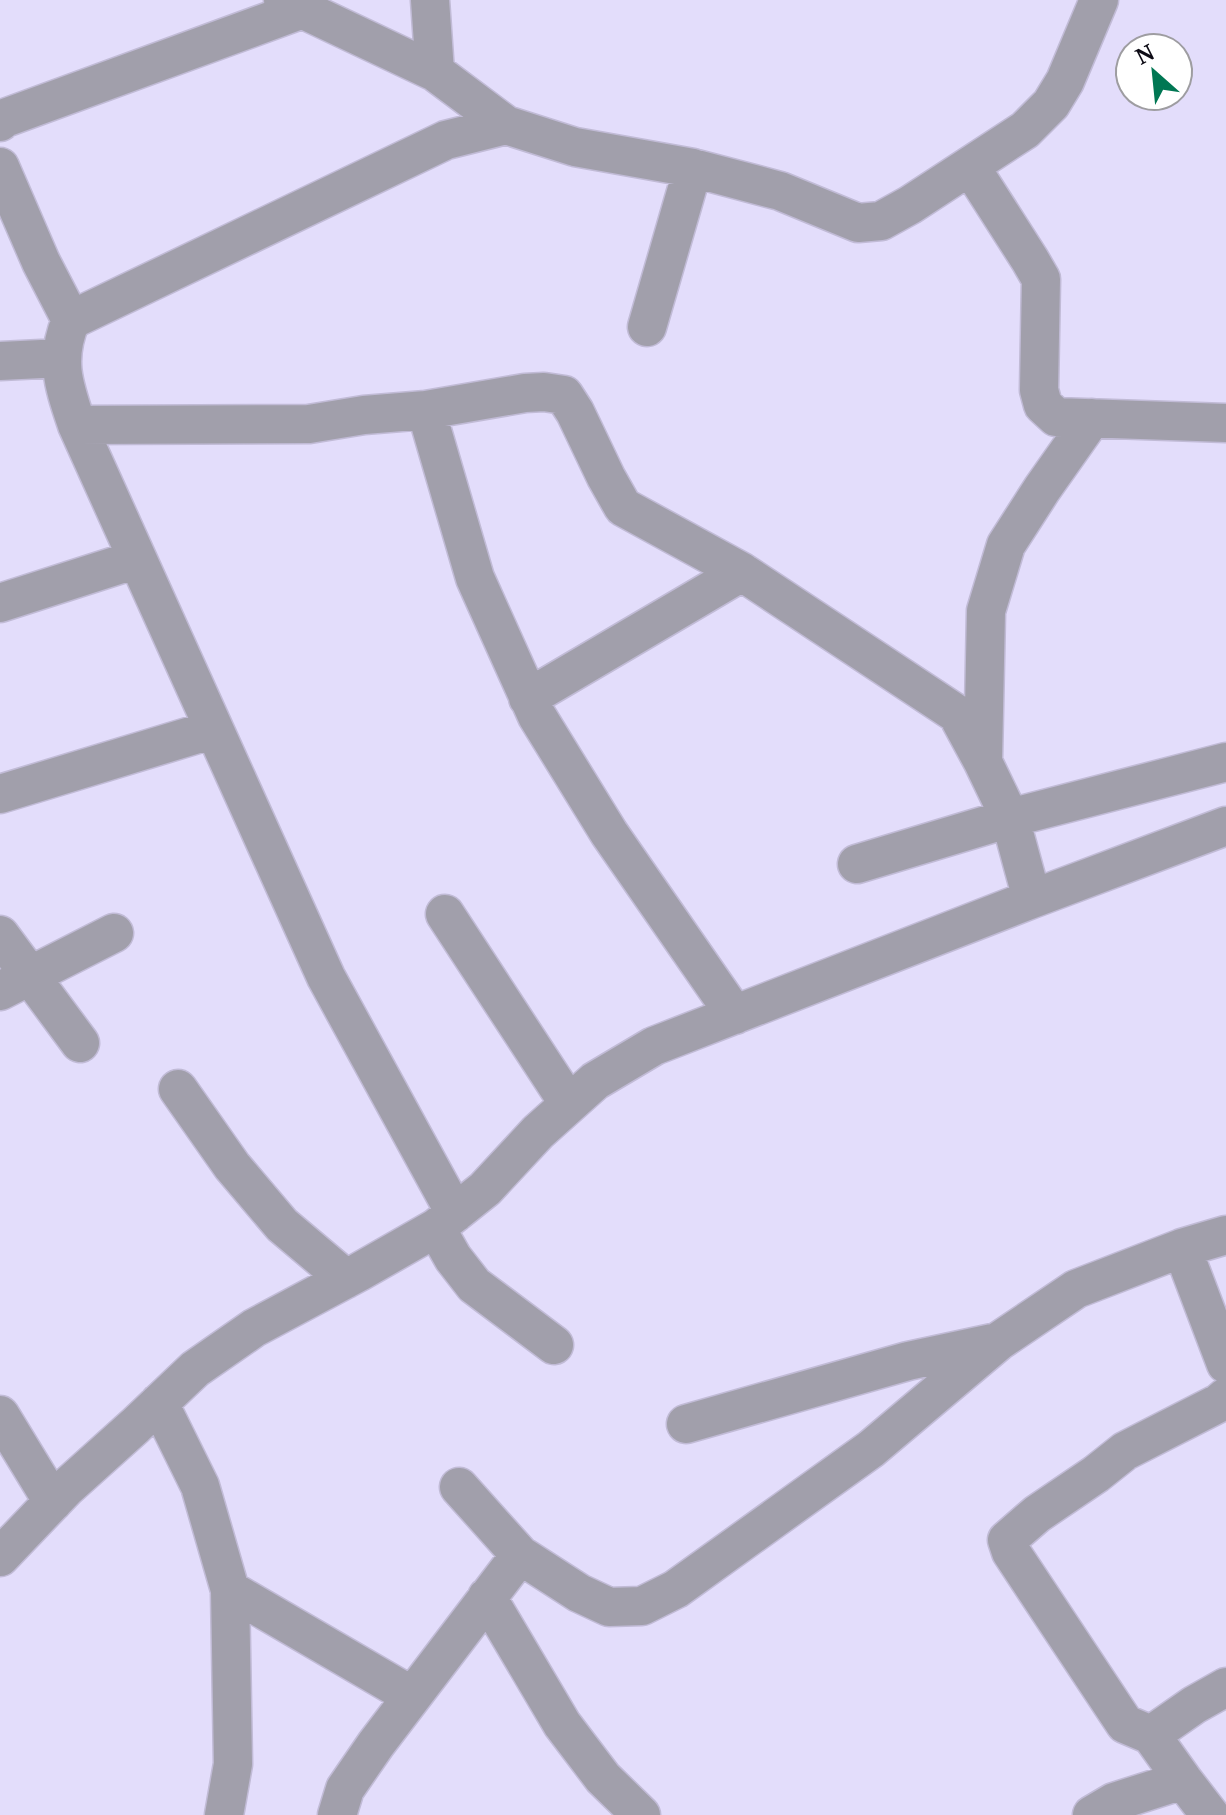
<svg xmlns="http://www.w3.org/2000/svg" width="1226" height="1815" font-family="'Noto Serif',serif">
<rect width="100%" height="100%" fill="#e3ddfb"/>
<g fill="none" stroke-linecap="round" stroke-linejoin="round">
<defs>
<path id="street" d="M283,0L435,72L506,125L575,147L693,168L780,191L858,223L881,221L910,205L1025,130L1051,104L1065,81L1099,0
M430,0L435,72
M0,122L5,118L303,9
M970,166L1030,260L1041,279L1039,390L1043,405L1056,417L1226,423
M0,167L41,262L71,320
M647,327L693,168
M0,361L62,358
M426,410L475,578L537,716L609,833L735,1015
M77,425L309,424L364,415L426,410L525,393L544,392L564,395L575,412L606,477L623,507L742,572L957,714L983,762L1010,818L1032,899
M0,603L137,559
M528,698L742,572
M983,759L986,611L1006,545L1042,489L1092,418
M0,794L214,729
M857,864L1010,818L1226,762
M445,914L569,1104
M0,935L80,1043
M0,991L114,933
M178,1089L232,1166L282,1225L346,1279
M455,1213L326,977L77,425C64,386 54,360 71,320L446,140L506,125
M436,1228L453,1258L474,1285L554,1345
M1182,1248L1226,1364
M159,1403L200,1486L230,1590L233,1764L224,1815
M0,1415L53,1502
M686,1424L908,1361L992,1343
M459,1487L520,1555L579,1593L609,1607L642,1606L676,1589L871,1449L999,1341L1076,1289L1182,1248L1226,1235
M0,1557L66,1488L135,1426L195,1369L254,1328L359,1272L436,1228L485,1189L538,1132L595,1081L654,1046L1032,899L1226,826
M230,1590L412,1696
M487,1597L562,1724L603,1778L641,1815
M1151,1735L1194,1705L1226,1687
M337,1815L345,1789L376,1744L520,1555
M1092,1815L1114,1802L1183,1780
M1210,1815L1183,1780L1151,1735L1125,1724L1011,1552L1007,1540L1037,1514L1096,1474L1125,1451L1219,1403L1226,1397"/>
</defs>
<use href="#street" stroke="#c1bbd6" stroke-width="41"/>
<use href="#street" stroke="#a19fab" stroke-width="38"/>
</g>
<g transform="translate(1154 72) rotate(333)"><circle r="38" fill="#ffffff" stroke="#9e9da1" stroke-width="2"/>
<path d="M0-6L14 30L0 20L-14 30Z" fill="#007753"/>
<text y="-12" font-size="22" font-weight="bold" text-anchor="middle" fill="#0d0b15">N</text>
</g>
</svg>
